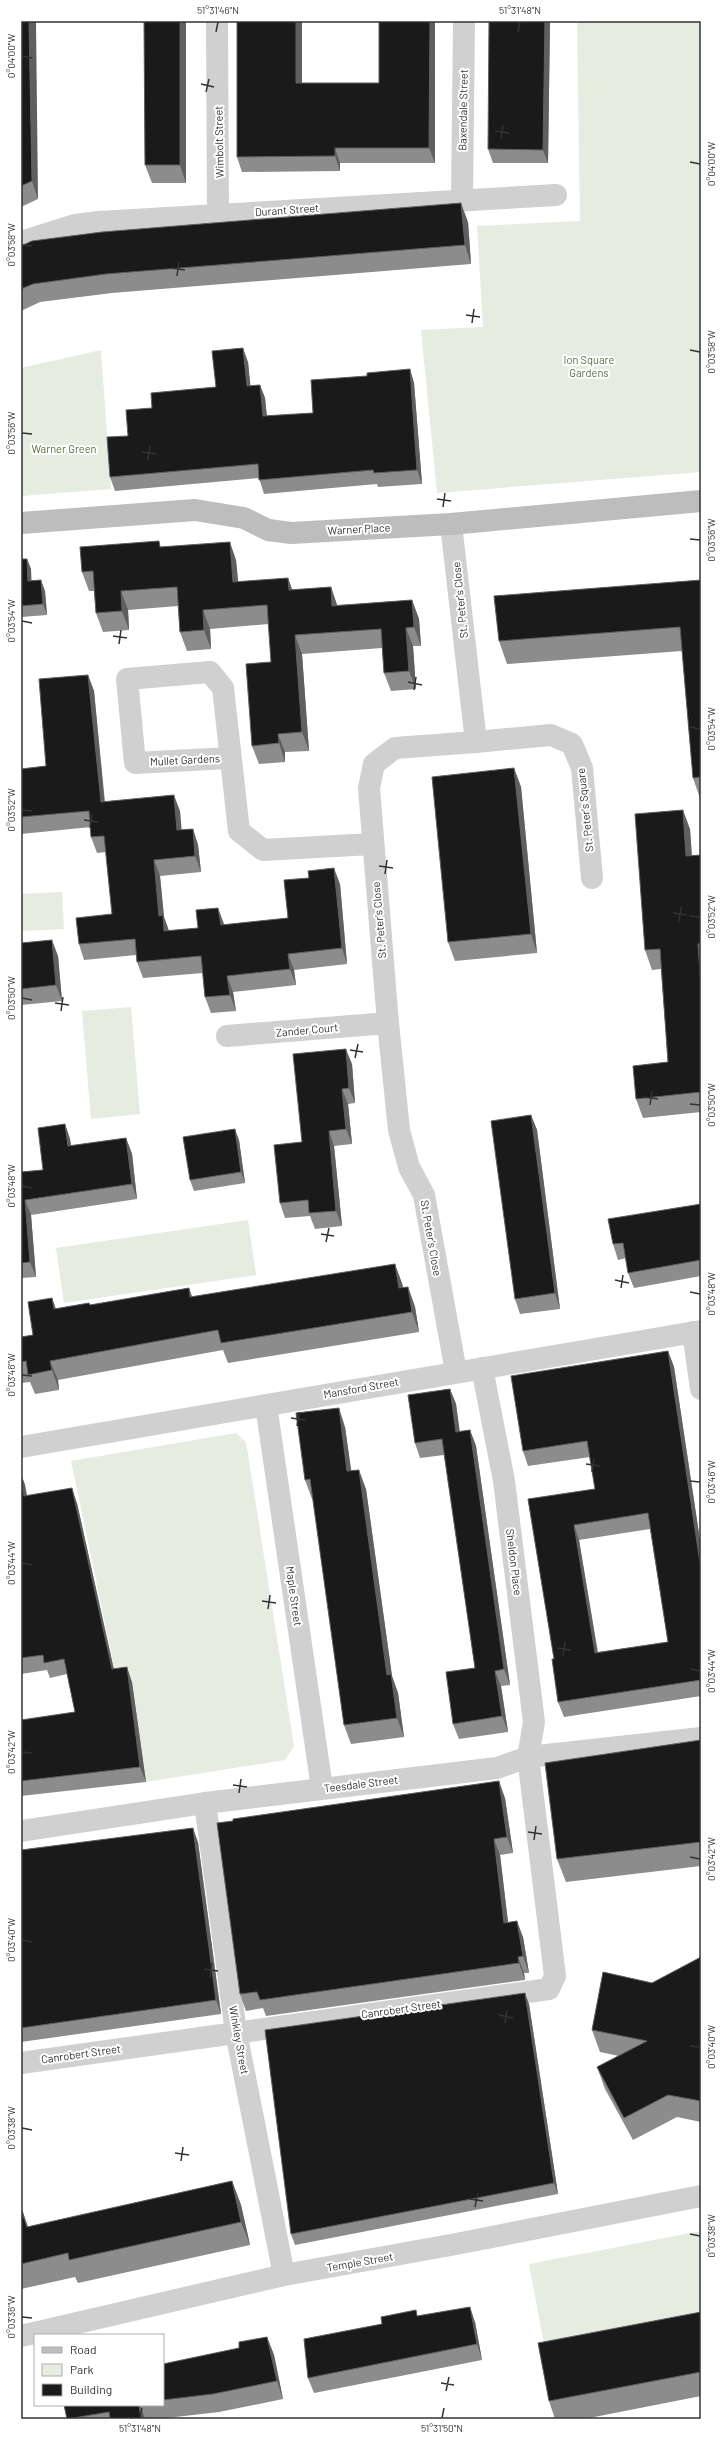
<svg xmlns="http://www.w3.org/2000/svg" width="722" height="2440" font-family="Barlow,sans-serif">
<rect width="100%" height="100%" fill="#fff"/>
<path fill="#e6ecdf" d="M577,21H701V472L437,493L421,330L483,327L477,226L580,221Z
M101,350L111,489L21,496V368Z
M62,892L64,929L21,931V894Z
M131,1007L140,1114L91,1119L82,1011Z
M248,1220L256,1275L64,1303L56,1248Z
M236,1433L246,1442L294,1746L285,1760L146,1782L132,1679L117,1681L71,1461Z
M701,2231V2313L544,2344L529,2264Z"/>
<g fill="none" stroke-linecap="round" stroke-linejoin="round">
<path stroke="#d0d0d0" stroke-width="22" d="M528,1757L701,1738"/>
<path stroke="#d0d0d0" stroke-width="22" d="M217,21L218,214
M462,199L464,21
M21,242L75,225L99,222L556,195
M451,524L476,742L395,748L374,764L369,788L388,1023L399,1130L409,1167L424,1195L456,1372
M476,742L551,735L572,744L582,768L592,878
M229,758L135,763L127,679L210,672L223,688L239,831L263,850L372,844
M227,1036L388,1023
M693,1332L701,1389
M266,1405L322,1788
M21,1447L701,1331
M205,1803L236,2032L284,2275
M21,1831L205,1803L497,1768L528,1757
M21,2063L549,1989L555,1976L528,1757L534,1722L504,1481L482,1368
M21,2336L284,2275L456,2244L701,2196"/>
<path stroke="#bdbdbd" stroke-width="22" d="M21,523L195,510L244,518L268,530L291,533L451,524L701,501"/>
</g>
<path fill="#8c8c8c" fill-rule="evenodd" d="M21,21L38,199L21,207Z
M144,21H186V183H152L145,165Z
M237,21H302V83H379V21H435V163H340V171L242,172L237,157Z
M550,21L548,163H493L488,149Z
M468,222L471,264L112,293L40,302L21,311V246Z
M248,362L250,386L260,385L265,398L267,416L313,413L367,376L410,369L414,383L422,484L378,487L377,484L264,494L259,478L115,491L110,477L128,436L152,408L216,387Z
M162,547L236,560L238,582L288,578L292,590L331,587L337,605L412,600L419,619L421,646H413L416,689L391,691L384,673L382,648L302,654L309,751L285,752V762L259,764L252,746L271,662L269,624L210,629L211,649L187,651L180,632L178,606L128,610L129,630L103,632L96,613L94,591H89L82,572Z
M21,559H27L31,569V581L45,591L47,615L21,617Z
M701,580V801L693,778L682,651L507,664L499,641Z
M88,675L94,691L105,802L180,811L181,830L193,829L198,845L201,872L160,876L164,917L169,931L198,928L224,924V925L288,918L340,884L347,964L294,970L296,985L233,992L236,1011L211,1013L205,997L203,973L143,978L137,962L136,955L84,960L79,944L112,914L106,852L97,853L91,837V827L21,834V769L46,766Z
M514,768L521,787L537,953L455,961L448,942Z
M690,829L692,856L701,855V1112L643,1118L636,1099L668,1062L661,969L652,970L645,950Z
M21,943L58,956L62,1001L21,1005Z
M352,1064L355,1103L348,1104L352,1144L334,1146L342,1226L315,1229L310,1216L285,1218L280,1203L302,1142Z
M531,1115L537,1130L560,1309L520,1314L515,1299Z
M65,1124L70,1139L71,1146L126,1138L132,1154L137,1199L31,1215L36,1277L21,1278V1172L43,1170Z
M239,1140L245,1183L194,1191L190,1180Z
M701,1204V1276L634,1288L628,1273L626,1258L618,1260L613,1244Z
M402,1283L403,1288L408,1287L415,1307L419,1332L228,1363L223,1350L58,1380L59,1390L35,1394L30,1382L21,1383V1337L33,1335L52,1298L56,1309L89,1303L90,1305L189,1288L192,1297Z
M668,1351L674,1367L701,1547V1696L564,1717L558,1702L554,1659L528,1499L595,1489L590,1457L528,1466L523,1451ZM650,1529L668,1642L598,1652L579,1540Z
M450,1389L456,1404L459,1432L470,1430L476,1446L510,1685L501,1686L508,1732L459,1739L453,1724L475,1668L444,1455L420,1458L415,1443Z
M345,1427L351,1471L366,1489L392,1676L398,1693L404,1737L351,1744L344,1725L313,1499H312L305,1480Z
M21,1474L25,1485L27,1495L77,1503L114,1669L132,1682L146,1782L21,1796V1720L75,1712L67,1674L50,1678L47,1670L21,1674Z
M701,1740V1866L566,1882L557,1859Z
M505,1798L513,1853L500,1855L508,1922L523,1937L529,1973H524L525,1980L266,2016L263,2008L246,2011L240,1994Z
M198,1842L221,2014L21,2042V1850Z
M701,1957V2122L677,2117L633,2140L605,2089L597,2067L619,2056L600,2052L592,2030L652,1983Z
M529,2004L558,2194L295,2245L291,2234Z
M232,2181L241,2205L250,2245L78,2283L75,2277L21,2289V2206L28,2227Z
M701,2312V2396L584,2419H555L549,2401Z
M418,2316L475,2322L482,2360L314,2393L308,2378L382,2324Z
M267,2337L274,2355L283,2399L219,2412L158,2419H67L64,2405H163V2364L239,2348Z"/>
<path fill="#5f5f5f" d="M29,21H36L38,199L32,181Z
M180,21H186V183L180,165Z
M296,21H302V98L296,83Z
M430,21H435V163L429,148Z
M545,21H550L548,163L543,150Z
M335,148L340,163V171L335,156Z
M461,203L468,222L471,264L465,245Z
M243,348L248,362L252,400L247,386Z
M410,369L414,383L422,484L417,470Z
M260,385L265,398L268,430L263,416Z
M230,542L236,560L240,601L233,582Z
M27,559L31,569L32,592L28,581Z
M288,578L295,597L289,590Z
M41,580L45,591L47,615L43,604Z
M331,587L337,605L332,606Z
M121,591L128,610L129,630L122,611Z
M412,600L419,619L421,646L414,627Z
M203,610L210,629L211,649L204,630Z
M406,628L413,646L416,689L409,671Z
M295,635L302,654L309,751L302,732Z
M88,675L94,691L106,818L101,802Z
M278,734L285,752V762L279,743Z
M514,768L521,787L537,953L531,934Z
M174,795L180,811L183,846L177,830Z
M683,810L690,829L693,876L686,856Z
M193,829L198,845L201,872L195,856Z
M154,860L160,876L164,917L169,931L170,947L159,916Z
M334,868L340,884L347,964L342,948Z
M218,908L224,924L227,941L221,925Z
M52,940L58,956L62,1001L56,985Z
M698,944L701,952V989Z
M288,954L294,970L296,985L290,969Z
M227,976L233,992L236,1011L230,995Z
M346,1049L352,1064L355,1103L349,1088Z
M342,1089L348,1104L352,1144L346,1129Z
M531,1115L537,1130L560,1309L555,1293Z
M65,1124L70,1139L73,1161L68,1146Z
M235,1129L239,1140L245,1183L241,1172Z
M329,1131L334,1146L342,1226L336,1211Z
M126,1138L132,1154L137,1199L132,1184Z
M25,1200L31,1215L36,1277L30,1262Z
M395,1264L402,1283L407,1308L399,1288Z
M408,1287L415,1307L419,1332L412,1312Z
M189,1288L196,1308L190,1297Z
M52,1298L59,1318L54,1309Z
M668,1351L674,1367L701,1547V1569Z
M50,1361L58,1380L59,1390L52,1370Z
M450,1389L456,1404L462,1447L456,1432Z
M339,1408L345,1427L354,1490L347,1471Z
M470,1430L476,1446L510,1685L504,1669Z
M359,1470L366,1489L392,1676L398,1693L404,1737L397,1718L387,1675Z
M21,1474L25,1485L29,1511L24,1496L21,1480Z
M72,1488L77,1503L117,1684L112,1669Z
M574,1525L579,1540L600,1668L595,1653Z
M127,1667L132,1682L146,1782L140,1767Z
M495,1671L501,1686L508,1732L502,1716Z
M499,1781L505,1798L513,1853L507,1837Z
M193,1828L198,1842L221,2014L216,2000Z
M494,1839L500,1855L510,1939L504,1923Z
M517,1921L523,1937L529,1973L523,1956Z
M518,1957L524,1973L525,1980L519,1963Z
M525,1993L529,2004L558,2194L554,2183Z
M232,2181L241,2205L250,2245L241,2222Z
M21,2206L35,2250L21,2209Z
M470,2307L475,2322L482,2360L477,2344Z
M267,2337L274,2355L283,2399L277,2381Z
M139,2405H140L145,2419H141Z"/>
<path fill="#1a1a1a" stroke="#5f5f5f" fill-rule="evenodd" d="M21,21H29L32,181L21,186Z
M144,21H180V165H145Z
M237,21H296V83H379V21H430L429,148H335V156L237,157Z
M489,21H545L543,150L488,149Z
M461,203L465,245L106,274L33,284L21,289V246L32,241L102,232Z
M243,348L247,386L260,385L263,416L313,413L311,380L367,376V373L410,369L417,470L374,473L373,470L259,480L258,464L110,477L107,437L128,436L126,410L152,408L151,393L216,387L212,351Z
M159,541L160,547L230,542L233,582L288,578L289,590L331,587L332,606L412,600L414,627L406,628L409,671L384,673L381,629L295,635L302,732L278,734L279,743L252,746L246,664L271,662L267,605L203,610L204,630L180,632L177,587L121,591L122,611L96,613L93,571L82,572L80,547Z
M21,559H27L28,581L41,580L43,604L21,606Z
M701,580V777L693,778L680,627L499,641L494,596Z
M88,675L101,802L174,795L177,830L193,829L195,856L154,860L159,916L163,915L164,931L198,928L196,910L218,908L221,925L288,918L284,880L309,878L308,871L334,868L342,948L288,954L290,969L227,976L230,995L205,997L201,956L137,962L135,939L79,944L76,918L112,914L104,836L91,837L89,811L21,817V769L46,766L39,679Z
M514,768L531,934L448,942L432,777Z
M683,810L686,856L701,855V943L698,944L701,989V1092L636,1099L633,1066L668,1062L660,949L645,950L635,814Z
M52,940L56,985L21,989V943Z
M346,1049L349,1088L342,1089L346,1129L329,1131L336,1211L309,1213L308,1200L280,1203L274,1145L302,1142L293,1054Z
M531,1115L555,1293L515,1299L491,1121Z
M65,1124L68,1146L126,1138L132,1184L25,1200L30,1262L21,1263V1172L43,1170L38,1128Z
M235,1129L241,1172L190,1180L183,1137Z
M701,1204V1260L628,1273L623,1243L613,1244L608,1219Z
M395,1264L399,1288L408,1287L412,1312L221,1343L218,1330L50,1361L52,1370L28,1375L26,1361L21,1362V1337L33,1335L28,1302L52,1298L54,1309L89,1303L90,1305L189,1288L190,1297Z
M668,1351L701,1569V1680L558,1702L552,1659H554L528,1499L595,1489L587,1441L523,1451L511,1376ZM648,1513L668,1642L595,1653L574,1525Z
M450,1389L456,1432L470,1430L504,1669L495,1671L502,1716L453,1724L446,1672L475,1668L442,1439L415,1443L408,1395Z
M339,1408L347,1471L359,1470L387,1675L391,1674L397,1718L344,1725L310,1479L305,1480L296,1413Z
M21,1480L24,1496L72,1488L112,1669L127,1667L140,1767L21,1781V1720L75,1712L64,1659L44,1663L43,1655L21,1658Z
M701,1740V1842L557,1859L545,1763Z
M499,1781L507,1837L494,1839L504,1923L517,1921L523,1956L518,1957L519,1963L260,2000L257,1992L240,1994L217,1823L233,1821V1819Z
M193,1828L216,2000L21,2028V1850Z
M701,1957V2101L668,2095L624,2118L597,2067L647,2041L592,2030L603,1972L652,1983Z
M525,1993L554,2183L291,2234L265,2030Z
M232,2181L241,2222L69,2260L68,2253L21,2264V2209L27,2227Z
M470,2307L477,2344L308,2378L304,2339L382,2324L381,2317L416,2310L417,2316Z
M701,2312V2372L549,2401L538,2343Z
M267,2337L277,2381L213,2394L163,2400V2364L239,2348V2342Z
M64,2405H139L141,2419H110L109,2412L67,2419Z"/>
<path fill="none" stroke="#333" stroke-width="1.5" d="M216,32L218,22M518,32L520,22M22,56L32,58M201,84L214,87M206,92L209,79M495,131L509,133M501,139L503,125M690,162L700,164M22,245L32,246M171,268L185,270M177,276L179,262M466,315L480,317M472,323L474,309M690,350L700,352M22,433L32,434M142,452L156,454M148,460L150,446M437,499L451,501M443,507L445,493M690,539L700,540M22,621L32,623M113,636L127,638M119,644L121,630M408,682L422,685M414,690L416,677M690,727L700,729M22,810L32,811M84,820L98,822M90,828L92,814M379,866L393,868M385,874L387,860M673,913L687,915M690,916L700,917M679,921L681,907M22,998L32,1000M55,1003L69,1005M61,1011L63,997M350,1050L363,1052M355,1058L358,1044M644,1097L658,1099M690,1104L700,1105M650,1105L652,1091M22,1186L32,1188M321,1234L334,1236M326,1242L329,1228M615,1280L629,1283M621,1288L623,1275M690,1292L700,1294M22,1375L32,1376M291,1418L305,1420M297,1426L299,1412M586,1464L600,1466M592,1472L594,1458M690,1481L700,1482M22,1563L32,1565M262,1601L276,1603M268,1609L270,1595M557,1648L571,1650M563,1656L565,1642M690,1669L700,1671M22,1752L32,1753M233,1785L247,1787M239,1793L241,1779M528,1832L542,1834M534,1840L536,1826M690,1857L700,1859M22,1940L32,1942M204,1969L218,1971M210,1977L212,1963M499,2015L513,2018M505,2023L507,2010M690,2046L700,2047M22,2128L32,2130M175,2153L189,2155M181,2161L183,2147M470,2199L483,2201M475,2207L478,2193M690,2234L700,2236M22,2317L32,2318M441,2383L454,2385M446,2391L449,2377M140,2418L142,2408M442,2418L444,2408"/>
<g text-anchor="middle" stroke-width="4" stroke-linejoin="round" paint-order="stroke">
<g font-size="11" fill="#333" stroke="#fff">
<text transform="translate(463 110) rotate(-89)" y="4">Baxendale Street</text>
<text transform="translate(219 142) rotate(-91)" y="4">Wimbolt Street</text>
<text transform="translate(287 210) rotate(-4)" y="4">Durant Street</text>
<text transform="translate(359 529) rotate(-3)" y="4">Warner Place</text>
<text transform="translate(460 600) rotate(-96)" y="4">St. Peter's Close</text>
<text transform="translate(185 760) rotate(-3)" y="4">Mullet Gardens</text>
<text transform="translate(585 810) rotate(-96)" y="4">St. Peter's Square</text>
<text transform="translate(379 920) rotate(-95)" y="4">St. Peter's Close</text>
<text transform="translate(307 1030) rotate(-5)" y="4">Zander Court</text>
<text transform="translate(431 1238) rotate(80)" y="4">St. Peter's Close</text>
<text transform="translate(361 1388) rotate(-10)" y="4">Mansford Street</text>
<text transform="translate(514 1562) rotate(83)" y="4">Sheldon Place</text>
<text transform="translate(294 1596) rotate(82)" y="4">Maple Street</text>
<text transform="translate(361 1784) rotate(-7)" y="4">Teesdale Street</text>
<text transform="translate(401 2009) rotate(-8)" y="4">Canrobert Street</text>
<text transform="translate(239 2040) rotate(80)" y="4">Winkley Street</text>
<text transform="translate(81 2054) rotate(-8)" y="4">Canrobert Street</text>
<text transform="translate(360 2262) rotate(-10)" y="4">Temple Street</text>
</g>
<g font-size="11" fill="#56703f" stroke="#fff">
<text x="589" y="364">Ion Square<tspan x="589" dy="13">Gardens</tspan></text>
<text x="64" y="453">Warner Green</text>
</g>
</g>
<rect width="722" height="2440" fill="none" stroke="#ffffff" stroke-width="44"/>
<rect x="34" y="2334" width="130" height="72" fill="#ffffff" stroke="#adadad"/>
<rect x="42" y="2347" width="20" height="6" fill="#bdbdbd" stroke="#adadad"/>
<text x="70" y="2354" font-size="12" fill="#333333">Road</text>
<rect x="42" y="2364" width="20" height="12" fill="#e6ecdf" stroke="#adadad"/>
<text x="70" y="2374" font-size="12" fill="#333333">Park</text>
<rect x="42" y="2384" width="20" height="12" fill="#1a1a1a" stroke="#adadad"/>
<text x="70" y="2394" font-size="12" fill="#333333">Building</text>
<rect x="22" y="22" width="678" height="2396" fill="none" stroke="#333" stroke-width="1.5"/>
<g font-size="10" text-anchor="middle" fill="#333">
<text x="218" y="14">51°31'46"N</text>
<text x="520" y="14">51°31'48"N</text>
<text transform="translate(11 56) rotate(-90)" y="4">0°04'00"W</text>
<text transform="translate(711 164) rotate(-90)" y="4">0°04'00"W</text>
<text transform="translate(11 245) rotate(-90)" y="4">0°03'58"W</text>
<text transform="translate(711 352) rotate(-90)" y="4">0°03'58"W</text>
<text transform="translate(11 433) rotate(-90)" y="4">0°03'56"W</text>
<text transform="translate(711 540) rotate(-90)" y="4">0°03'56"W</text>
<text transform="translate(11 621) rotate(-90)" y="4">0°03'54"W</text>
<text transform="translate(711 729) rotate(-90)" y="4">0°03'54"W</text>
<text transform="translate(11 810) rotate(-90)" y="4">0°03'52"W</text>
<text transform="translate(711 917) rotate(-90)" y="4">0°03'52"W</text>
<text transform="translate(11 998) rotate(-90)" y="4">0°03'50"W</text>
<text transform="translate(711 1105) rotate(-90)" y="4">0°03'50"W</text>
<text transform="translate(11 1186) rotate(-90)" y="4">0°03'48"W</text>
<text transform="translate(711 1294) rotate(-90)" y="4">0°03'48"W</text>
<text transform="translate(11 1375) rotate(-90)" y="4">0°03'46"W</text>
<text transform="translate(711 1482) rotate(-90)" y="4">0°03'46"W</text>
<text transform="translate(11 1563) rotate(-90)" y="4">0°03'44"W</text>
<text transform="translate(711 1671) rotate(-90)" y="4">0°03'44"W</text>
<text transform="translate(11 1752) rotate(-90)" y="4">0°03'42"W</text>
<text transform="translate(711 1859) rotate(-90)" y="4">0°03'42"W</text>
<text transform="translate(11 1940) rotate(-90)" y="4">0°03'40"W</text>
<text transform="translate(711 2047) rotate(-90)" y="4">0°03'40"W</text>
<text transform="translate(11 2128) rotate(-90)" y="4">0°03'38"W</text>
<text transform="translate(711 2236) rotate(-90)" y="4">0°03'38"W</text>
<text transform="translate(11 2317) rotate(-90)" y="4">0°03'36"W</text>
<text x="140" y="2432">51°31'48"N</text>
<text x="442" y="2432">51°31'50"N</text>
</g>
</svg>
